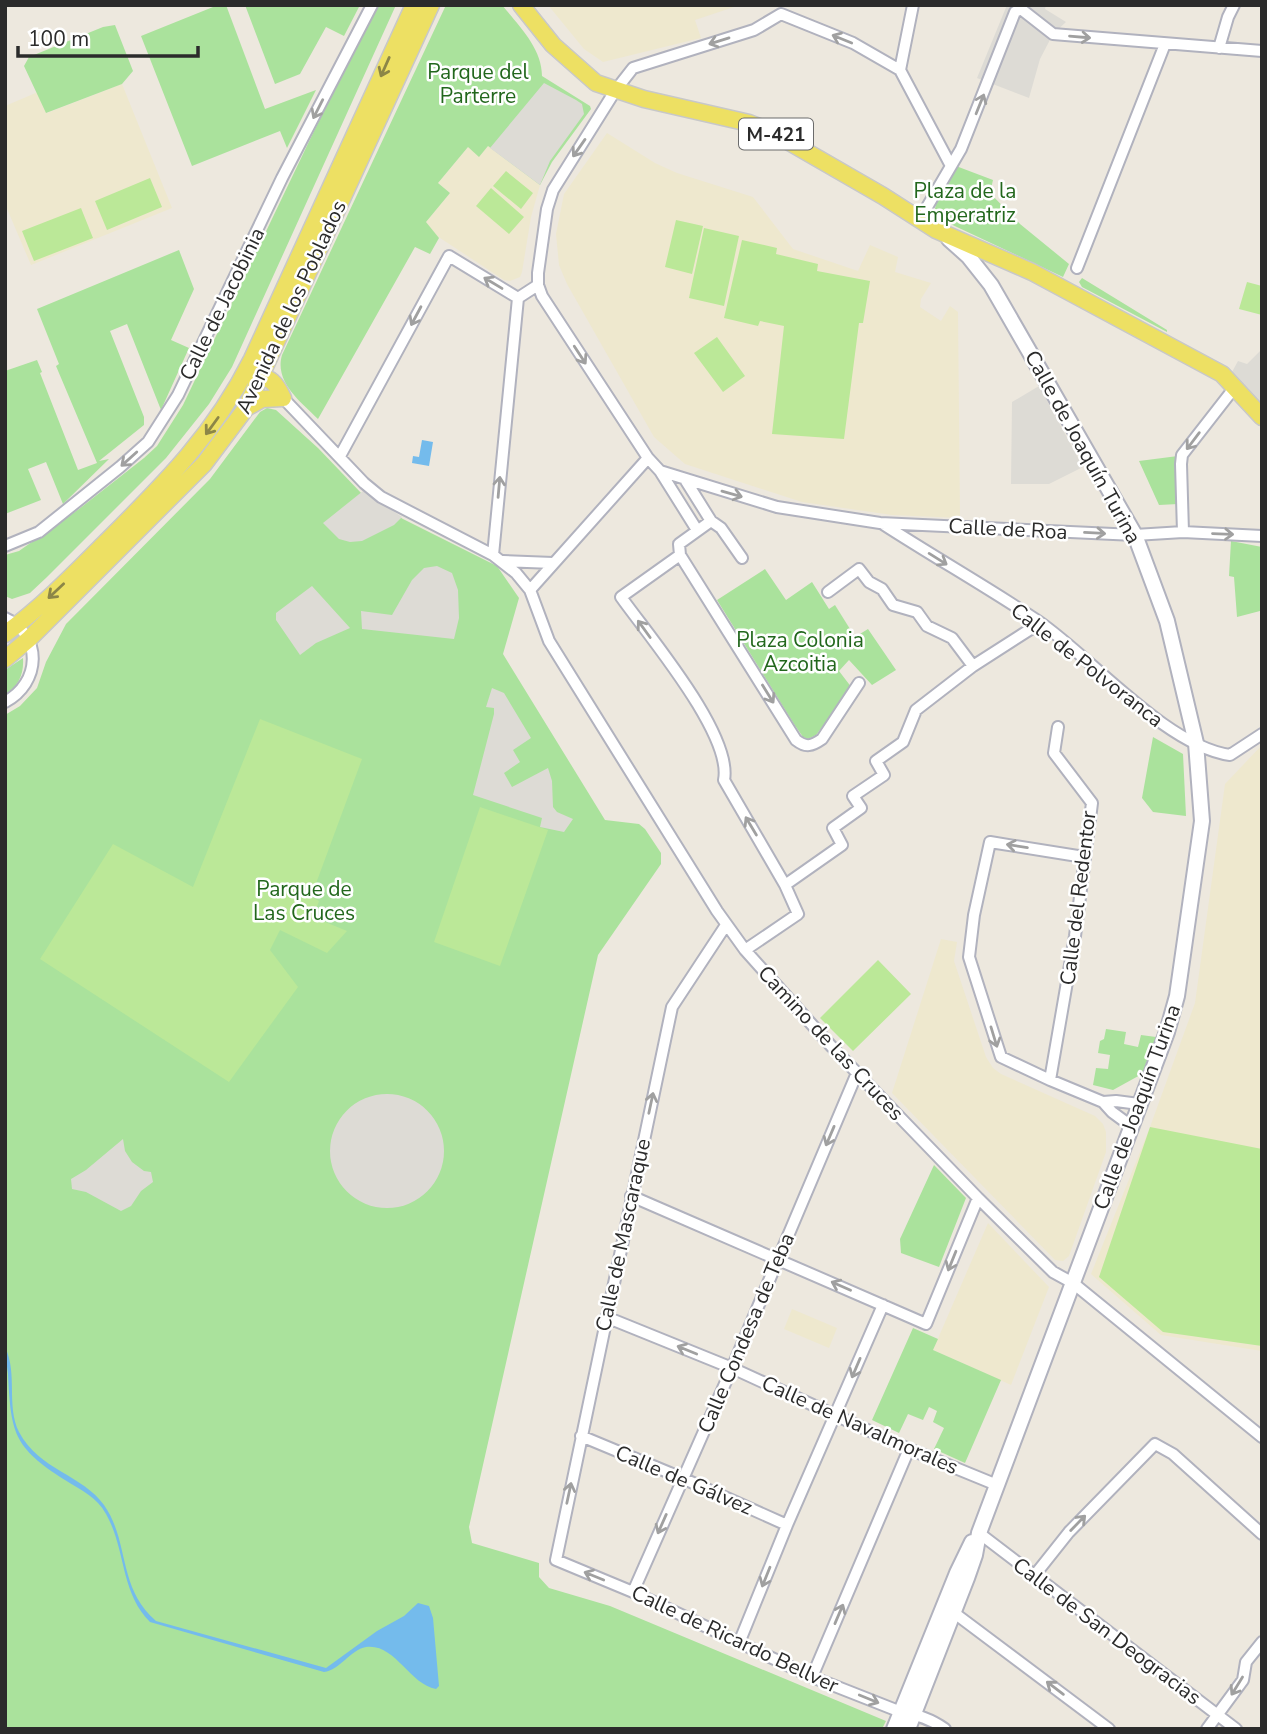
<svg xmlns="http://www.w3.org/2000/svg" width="1267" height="1734" font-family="'Nunito Sans',sans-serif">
<rect width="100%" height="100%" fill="#ede8de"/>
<path fill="#eee8ce" d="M548,5H740L695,20L701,38L603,62L584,49Z
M122,84L172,208L31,265L5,204V106L38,92L47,113Z
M607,133L655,163L677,173L753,197L793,249L858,271L870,245L898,257L895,272L931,283L921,299L920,307L941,321L950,306L958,312L960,518L892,515L802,502L685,464L654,437L567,284L559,265L556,234L564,194Z
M488,146L540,185L531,217L522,272L520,277L510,281L504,280L437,236L426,222L450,193L438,183L468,147Z
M1262,745V1351L1161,1335L1091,1274L1150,1127L1195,1003L1225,784Z
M941,939L957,942L954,961L986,1057L993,1068L1001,1074L1095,1116L1103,1124L1106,1132V1152L1069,1256L1063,1261L1055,1260L892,1093Z
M988,1223L1049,1287L1011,1385L933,1350Z
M792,1309L837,1328L829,1348L784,1329Z"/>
<path fill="#aae29c" d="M218,5H226L265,109L316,90L287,148L280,131L192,166L141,36Z
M245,5H360L344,36L326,27L300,74L275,84Z
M378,5H396L232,367L209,404L166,458L47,577L30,593L12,599L5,596V555L19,551L79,509L144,458L157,446L183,405L315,129Z
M446,5H502C519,26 542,48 542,76L590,106L591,109L552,162L540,185L488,146L479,157L468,147L438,183L450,193L426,222L439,238L430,254L415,247L318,419C301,402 274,382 282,355Z
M115,25L133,71L122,84L46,113L24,66L29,57L103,27Z
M956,166L993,180L990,193L1020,224L1069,264L1063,277L942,220L934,213L937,200Z
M179,250L194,289L171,340L189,348L161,410L127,324L110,331L144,417V425L99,461L109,459L63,504L46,462L28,469L41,500L5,514V371L37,360L42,372L40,373L78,470L97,463L56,366L59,364L37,309Z
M1082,278L1167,330V332L1082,287L1079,282Z
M267,408L276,410L318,448L363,495L403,519L497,566L519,598L503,654L605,820L639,824L645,829L661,853V864L598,955L469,1527L472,1543L539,1563V1577L549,1588L610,1606L886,1721L882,1729H5V715L20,706L37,688L46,662L66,624L210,479L260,412Z
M1178,456V504L1159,505L1139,461Z
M1231,541L1262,547V618L1260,611L1237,617L1234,577L1229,576Z
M765,569L786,600L812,582L829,609L835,605L855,637L868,629L896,670L872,685L849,660L839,671L852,688L816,735L808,739L803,737L794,724L717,600Z
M23,658C24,674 19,686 5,695V670Z
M1153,737L1183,754L1186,816L1153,812L1142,798Z
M1106,1029L1126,1032L1124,1044L1138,1047L1141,1035L1156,1037L1142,1074L1113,1090L1093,1085L1096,1068L1108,1069L1110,1055L1098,1053L1100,1041L1104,1039Z
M934,1165L966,1198L939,1267L901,1253L900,1239Z
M913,1328L938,1339L933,1350L1001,1380L965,1463L934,1449L944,1428L933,1422L937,1411L929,1407L923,1420L908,1414L899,1433L872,1420Z"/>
<path fill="#bbe898" d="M506,171L533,193L521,209L493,186Z
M150,178L162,207L107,230L95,201Z
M491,188L524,217L509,234L476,206Z
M81,208L93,238L34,261L22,231Z
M676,220L703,226L692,274L665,267Z
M704,228L739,236L724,306L689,298Z
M742,240L777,248L776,254L818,264L817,271L870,281L863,323H859L844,439L772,434L784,326L760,321L758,326L724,318Z
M1247,282L1262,286V315L1239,309Z
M717,337L745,376L723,392L694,353Z
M260,719L362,759L311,897L319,901L313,917L347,931L327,953L280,930L270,950L298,987L229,1082L40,959L113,844L193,887Z
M480,807L548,830L500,966L434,942Z
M878,960L911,994L853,1051L820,1018Z
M1150,1127L1262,1149V1346L1163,1332L1099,1277Z"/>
<path fill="#dddbd5" d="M1007,5H1046L1045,9L1066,22L1053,34L1040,59L1029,98L977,78Z
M544,83L576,100L582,104L584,114L550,161L540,185L490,148Z
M1262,349V407L1232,372L1238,361L1247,364Z
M1039,386L1083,467L1049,484H1011L1012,402Z
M363,491L402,517L394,525L362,541L350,542L339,539L323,523Z
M437,566L452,573L458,590L459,618L454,639L362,629L361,611L392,615L412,580L424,568Z
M312,586L350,628L316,643L300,655L276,620V613Z
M492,688L504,693L531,738L513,750L520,762L504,773L512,787L548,768L552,781L553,807L557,812L573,819L564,832L540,827L542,818L473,795L494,714V708L486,707Z
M330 1151a57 57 0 1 1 114 0a57 57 0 1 1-114 0Z
M123,1139L125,1151L132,1162L144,1171L151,1172L153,1182L141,1191L131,1206L121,1211L86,1192L72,1189L71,1179L86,1170Z"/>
<path fill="#74bbec" d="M422,440L433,442L429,466L412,463L413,456L419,457Z
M5,1347C18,1374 6,1405 19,1432C39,1470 83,1475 104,1505C130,1542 117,1587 156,1621L326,1668L377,1631L404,1616L418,1603L429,1606L433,1618L439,1686L436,1689C409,1684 395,1643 366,1647C350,1650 340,1670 324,1672L150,1622C120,1592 126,1549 106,1514C97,1497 81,1490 65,1480C13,1447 11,1433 8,1374C7,1365 5,1356 5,1347Z"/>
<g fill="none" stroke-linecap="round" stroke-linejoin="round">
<defs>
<path id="minor" d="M781,14L754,30L633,68L615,91L553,190L547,209L538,273V285L542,296L648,458L660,471L777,507L880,523L1135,535L1183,532L1262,536
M781,14L853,43L900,70L951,166
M1219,48L1228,17L1234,5
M900,70L913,5
M920,219L961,149L1015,12L1021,9L1053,34L1262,51
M1077,268L1165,44
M283,398L364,483L381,497L493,555L516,573L530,590L549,641L717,911L745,950L832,1047L978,1198L1053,1272L1073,1283L1262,1437
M340,456L449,256L518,298L538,285
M660,471L697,530
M686,481L711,521L721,528L742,558
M883,524C934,557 987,587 1038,621C1092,658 1166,746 1230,755L1262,734
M1183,532L1181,464L1182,455L1235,387
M5,546L39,532L120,467L148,442L178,395L282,178L372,5
M493,555L518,298
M680,555L679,544L711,521
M503,561L553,563
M530,590L648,458
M828,592L859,569L869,582L882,589L893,605L917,612L927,626L952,638L973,666
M5,618C43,635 41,683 5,702
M1084,857L990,842L974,915L969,957L1001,1057L1050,1080L1103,1102L1112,1112L1131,1126
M785,885L724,780C733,735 648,635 621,597L680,555L796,740C806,748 812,746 822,739L859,683
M726,925L672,1007L556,1560L633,1592L812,1677L901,1712C918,1715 931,1719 945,1729
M745,950L798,914L785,885L842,845L833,828L861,808L853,796L884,775L876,761L903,742L916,710L973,666L1040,623
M1050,1080L1075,936L1092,803L1054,753L1058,727
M1103,1102L1116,1101L1139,1104
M631,1196L926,1324L978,1198
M606,1317L732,1368L909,1449L997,1485
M581,1436L682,1478L787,1525
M979,1533L1236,1729
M1034,1576L1069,1532L1155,1444L1173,1454L1262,1534
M633,1592L735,1361L857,1073
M953,1612L1109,1729
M739,1643L787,1525L883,1305
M812,1677L909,1449
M1207,1729L1243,1680L1246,1662L1262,1642"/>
<path id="secondary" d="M894,1729L957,1573L972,1542
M908,1729L967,1578L975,1555L979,1533L1167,1032L1177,996L1202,821L1196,743L1167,621L1135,535L991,285L968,256L949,239"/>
<path id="primary" d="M521,5L553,45L596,83L644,99L749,123L772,132L883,196L936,230L1032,272L1222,374L1262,417
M246,408L262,399L283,398C277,385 270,374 254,378
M5,634C42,607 73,575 105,543C164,484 214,435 252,359L414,5
M5,659L29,639L204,464L246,408L431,5"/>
</defs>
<use href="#minor" stroke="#b1b2be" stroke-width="14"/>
<use href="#secondary" stroke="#b1b2be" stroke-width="18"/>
<use href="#primary" stroke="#c8c8c8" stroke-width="19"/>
<use href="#minor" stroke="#fff" stroke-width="10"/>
<use href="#secondary" stroke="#fff" stroke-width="14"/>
<use href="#primary" stroke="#ede063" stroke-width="16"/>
</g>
<defs><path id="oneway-shaft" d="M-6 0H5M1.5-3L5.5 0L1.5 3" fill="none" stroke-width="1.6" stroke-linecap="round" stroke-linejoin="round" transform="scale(1.75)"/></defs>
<g stroke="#a0a0a0">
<use href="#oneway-shaft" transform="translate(1080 37) rotate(5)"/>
<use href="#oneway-shaft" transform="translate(842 39) rotate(-158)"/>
<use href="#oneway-shaft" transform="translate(719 41) rotate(163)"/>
<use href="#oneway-shaft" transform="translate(980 104) rotate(-68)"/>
<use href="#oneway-shaft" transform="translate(318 109) rotate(117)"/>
<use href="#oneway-shaft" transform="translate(579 148) rotate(125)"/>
<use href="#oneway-shaft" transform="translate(493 283) rotate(-149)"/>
<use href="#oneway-shaft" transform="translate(416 316) rotate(118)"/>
<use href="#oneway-shaft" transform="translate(580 355) rotate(57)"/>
<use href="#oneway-shaft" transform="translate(1193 441) rotate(127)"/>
<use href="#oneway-shaft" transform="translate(129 459) rotate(138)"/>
<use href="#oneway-shaft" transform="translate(499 487) rotate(-85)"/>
<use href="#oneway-shaft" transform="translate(732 494) rotate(16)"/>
<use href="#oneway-shaft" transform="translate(1095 533) rotate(3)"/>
<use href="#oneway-shaft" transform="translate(1223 534) rotate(2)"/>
<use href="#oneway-shaft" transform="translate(938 559) rotate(32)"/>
<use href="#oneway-shaft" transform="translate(644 629) rotate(-126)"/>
<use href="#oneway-shaft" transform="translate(768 694) rotate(58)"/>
<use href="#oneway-shaft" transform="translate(751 826) rotate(-121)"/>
<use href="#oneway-shaft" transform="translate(1017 846) rotate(-171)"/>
<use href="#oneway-shaft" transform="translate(994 1037) rotate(73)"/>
<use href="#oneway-shaft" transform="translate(651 1103) rotate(-78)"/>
<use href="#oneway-shaft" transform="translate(830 1136) rotate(113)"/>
<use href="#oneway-shaft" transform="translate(952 1261) rotate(112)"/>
<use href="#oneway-shaft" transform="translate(841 1286) rotate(-156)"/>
<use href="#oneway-shaft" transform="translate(687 1350) rotate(-158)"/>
<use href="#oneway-shaft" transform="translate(856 1368) rotate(113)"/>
<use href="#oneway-shaft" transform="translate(569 1493) rotate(-78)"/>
<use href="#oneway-shaft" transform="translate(1078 1523) rotate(-46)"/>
<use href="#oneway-shaft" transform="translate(662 1524) rotate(114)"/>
<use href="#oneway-shaft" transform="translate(594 1576) rotate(-158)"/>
<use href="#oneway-shaft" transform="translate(766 1577) rotate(112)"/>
<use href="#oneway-shaft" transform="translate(839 1614) rotate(-67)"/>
<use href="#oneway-shaft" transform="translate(1237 1686) rotate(122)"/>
<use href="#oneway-shaft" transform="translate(1055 1688) rotate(-143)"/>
<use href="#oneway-shaft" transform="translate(869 1699) rotate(22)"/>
</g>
<g stroke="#8c8647">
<use href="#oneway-shaft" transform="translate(385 67) rotate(114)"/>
<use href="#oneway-shaft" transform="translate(212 426) rotate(126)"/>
<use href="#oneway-shaft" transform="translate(56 591) rotate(137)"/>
</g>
<g text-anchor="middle" stroke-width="5" stroke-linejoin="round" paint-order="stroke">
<rect fill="#fff" stroke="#6b6b6b" stroke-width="2" x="739" y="118.5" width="74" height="31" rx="5"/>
<g font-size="19" font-weight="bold" fill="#2b2b2b">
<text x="776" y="141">M-421</text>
</g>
<g font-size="21" fill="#22671c" stroke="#fff">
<text x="478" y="79">Parque del<tspan x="478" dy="24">Parterre</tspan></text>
<text x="965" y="198">Plaza de la<tspan x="965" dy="24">Emperatriz</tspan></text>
<text x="800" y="647">Plaza Colonia<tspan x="800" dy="24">Azcoitia</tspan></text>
<text x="304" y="896">Parque de<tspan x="304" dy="24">Las Cruces</tspan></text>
</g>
<g font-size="21" fill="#2b2b2b" stroke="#fff">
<text transform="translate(222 304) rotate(-64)" y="7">Calle de Jacobinia</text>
<text transform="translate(291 307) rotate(-65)" y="7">Avenida de los Poblados</text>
<text transform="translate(1083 447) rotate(61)" y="7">Calle de Joaquín Turina</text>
<text transform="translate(1008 529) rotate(3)" y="7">Calle de Roa</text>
<text transform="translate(1087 665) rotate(38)" y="7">Calle de Polvoranca</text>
<text transform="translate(1078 898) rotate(-83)" y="7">Calle del Redentor</text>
<text transform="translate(831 1043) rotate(47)" y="7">Camino de las Cruces</text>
<text transform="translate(1137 1107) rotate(-70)" y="7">Calle de Joaquín Turina</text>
<text transform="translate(623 1235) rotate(-78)" y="7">Calle de Mascaraque</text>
<text transform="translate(746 1333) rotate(-67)" y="7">Calle Condesa de Teba</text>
<text transform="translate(860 1425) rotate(24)" y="7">Calle de Navalmorales</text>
<text transform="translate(684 1480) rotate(23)" y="7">Calle de Gálvez</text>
<text transform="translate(1107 1631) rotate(37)" y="7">Calle de San Deogracias</text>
<text transform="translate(735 1639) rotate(25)" y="7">Calle de Ricardo Bellver</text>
</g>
</g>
<rect width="1267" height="1734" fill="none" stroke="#2b2b2b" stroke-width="14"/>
<path d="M18 46v10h180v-10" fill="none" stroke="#2b2b2b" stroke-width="3.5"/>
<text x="28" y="46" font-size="21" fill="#2b2b2b" stroke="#ffffff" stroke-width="5" paint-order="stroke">100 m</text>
</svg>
